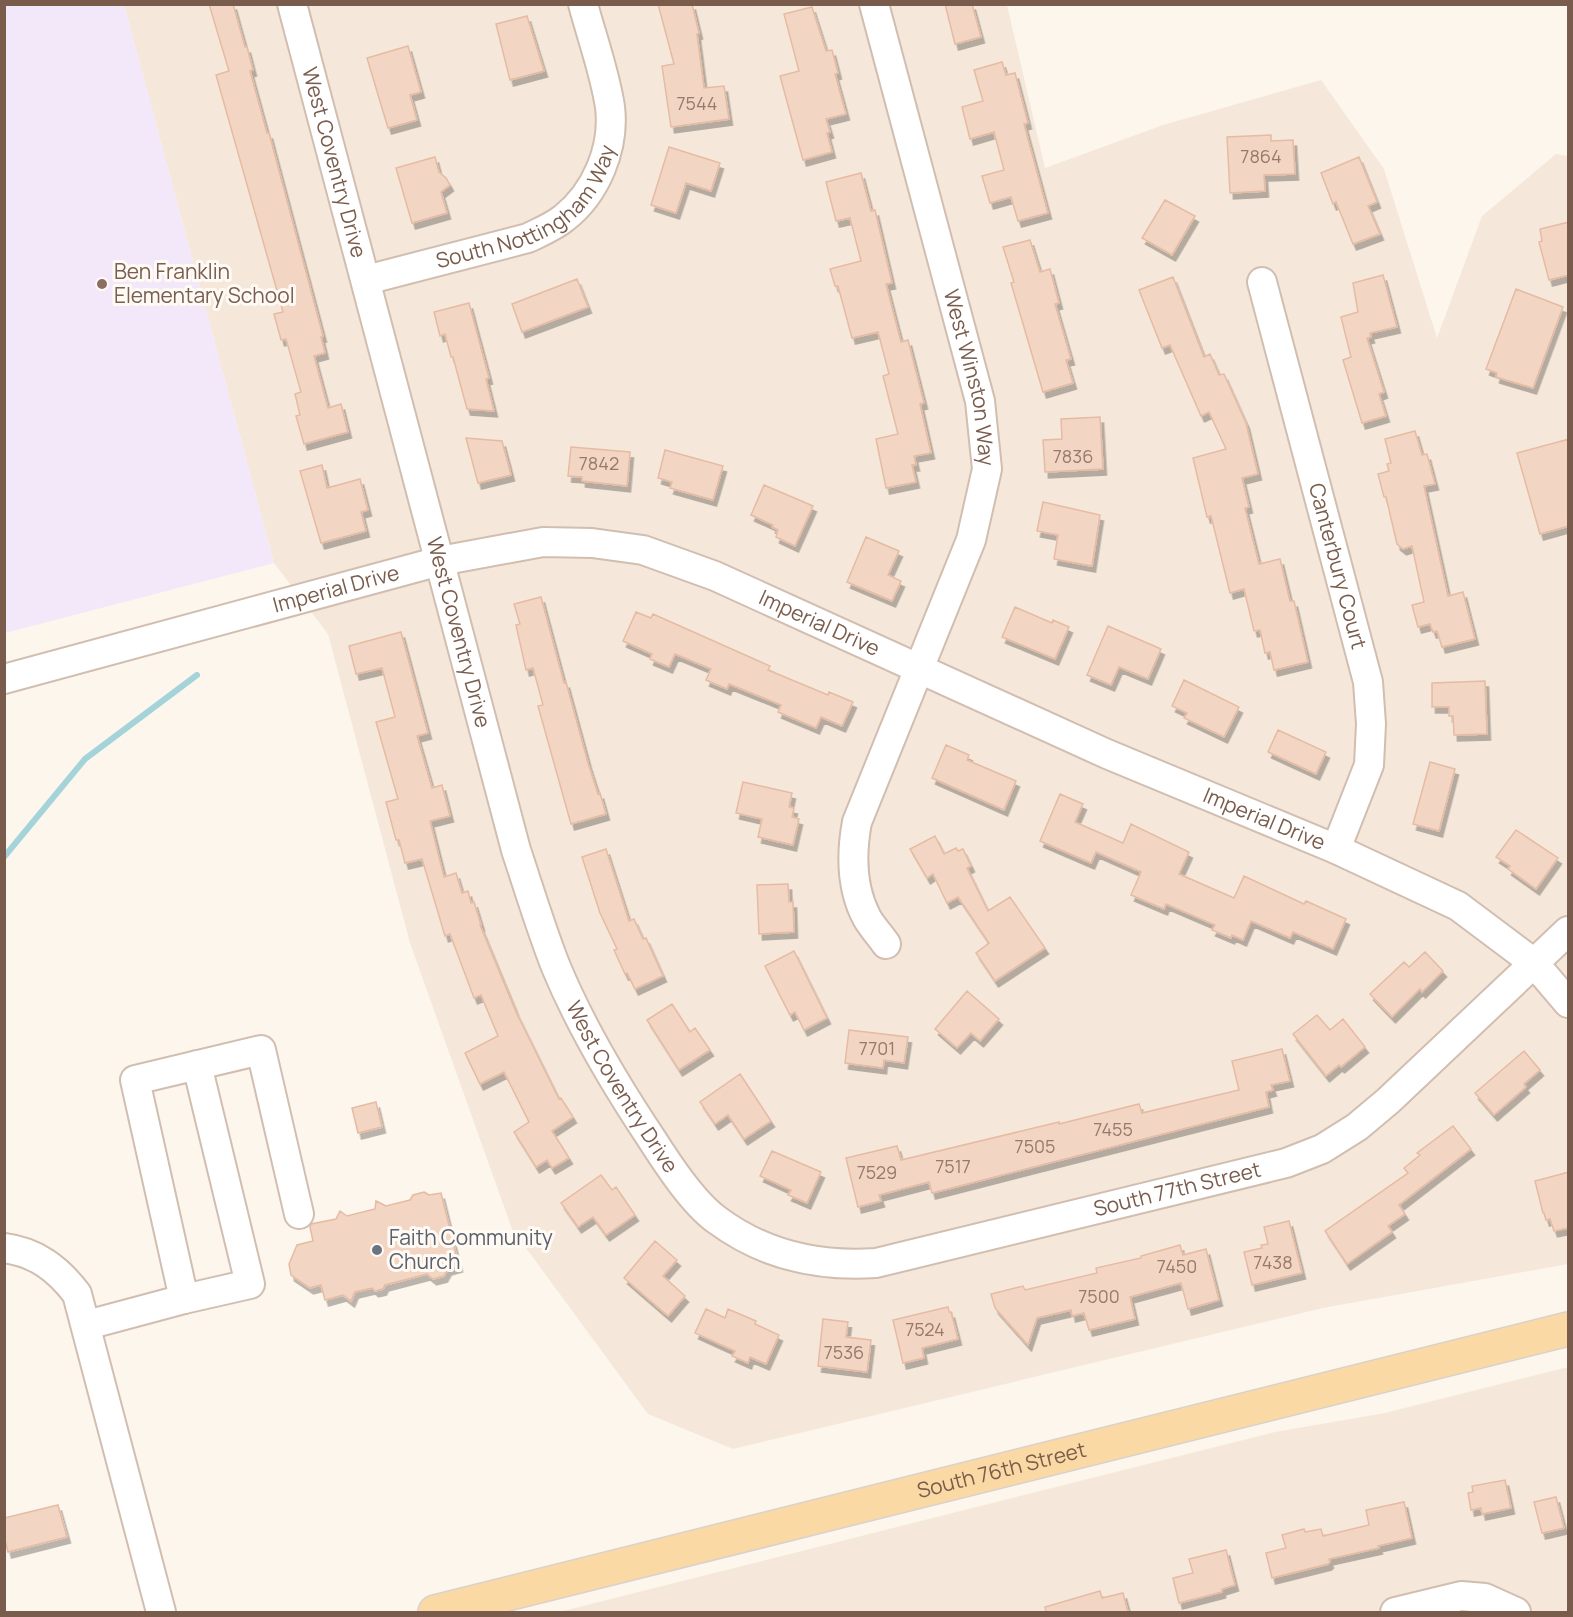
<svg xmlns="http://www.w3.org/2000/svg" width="1573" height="1617" font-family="Manrope,sans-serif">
<defs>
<filter id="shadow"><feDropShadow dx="3.5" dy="6" stdDeviation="0" flood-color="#0004"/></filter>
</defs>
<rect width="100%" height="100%" fill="#fdf6ec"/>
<path fill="#f5e8da" d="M124,5H1007L1045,168L1163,125L1321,80L1384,169L1437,338L1482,216L1556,154L1568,156V1264L1323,1308L733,1449L648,1414L512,1229L410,943L328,634L274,563Z
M1568,1367V1612H559L1275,1432L1385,1413Z"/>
<path fill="#f3e8fa" d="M5,4L124,5L274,563L5,633Z"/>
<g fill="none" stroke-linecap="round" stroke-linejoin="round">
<path stroke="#a5d3da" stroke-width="6" d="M4,857L85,759L197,675"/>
</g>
<path fill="#f3d5c3" stroke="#e6bba3" stroke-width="1.5" filter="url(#shadow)" d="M209,4H233L245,47H247L253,70L250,71L267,133H269L323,336L321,337L325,353L314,356L328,408L341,404L348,432L304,444L296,416L300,415L295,394L301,392L286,339L281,340L274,314L283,312L216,75L229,71Z
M658,4H692L699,33L697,34L704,88L724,86L729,119L671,127L662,66L674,64Z
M945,4H972L981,37L955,44Z
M812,7L826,51L832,50L838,73L835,74L846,114L826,119L830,132L827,133L832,152L803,160L780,76L799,71L784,14Z
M527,16L544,71L510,80L496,24Z
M408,46L421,92L410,95L417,120L388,128L367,58Z
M1002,62L1006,75L1015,73L1028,123L1024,124L1048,213L1018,221L1011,197L990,203L982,176L1004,170L994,132L970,139L962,107L983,101L974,70Z
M1271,135V141L1293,140L1295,174L1264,175L1265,191L1230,193L1227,137Z
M669,147L720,163L711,191L686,183L676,213L651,205Z
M435,157L439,172L446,178L450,185L441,192L447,213L412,223L396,168Z
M1359,157L1377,202L1368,206L1380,234L1353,244L1336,202L1333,204L1321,173Z
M861,173L871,211L875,210L882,240L892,283L886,284L901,342L908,340L924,403L920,404L931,453L914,456L916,465H912L916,482L886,488L876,439L898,434L883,376L889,374L878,332L852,338L838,286H835L830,269L861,261L850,218L836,221L826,182Z
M1165,200L1195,216L1172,255L1142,238Z
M1569,222V275L1549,280L1539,242L1542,241L1540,229Z
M1030,240L1040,272L1050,269L1059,303L1055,304L1071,359L1066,360L1073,383L1043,392L1011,283L1014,282L1003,247Z
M1383,275L1397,327L1370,333L1371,337L1367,338L1384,392L1379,394L1386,416L1362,423L1343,360L1351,357L1341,317L1358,312L1353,283Z
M1173,277L1204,357L1210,354L1219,375L1224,374L1246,423L1258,474L1242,478L1249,507L1245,508L1259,564L1280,559L1290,601H1294L1308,662L1274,670L1270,652L1265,653L1260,630L1254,631L1244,589L1230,593L1211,516L1207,517L1193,458L1226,449L1209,412L1201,416L1170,345L1162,348L1139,290Z
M577,279L588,307L522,332L512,304Z
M1516,289L1563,307L1533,388L1496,377L1497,373L1486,369Z
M469,303L489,378L486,379L494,411L467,409L453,357H451L445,334L440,336L434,312Z
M1100,417L1103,469L1045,472L1043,440L1062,439L1061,419Z
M1415,431L1422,455L1427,454L1435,484L1424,486L1448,596L1463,592L1475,639L1442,647L1437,631L1433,632L1430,624L1418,627L1412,605L1424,602L1412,546L1403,549L1397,544L1386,497H1384L1378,474L1389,471L1387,464L1391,463L1385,439Z
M466,438L502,441L511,475L478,483Z
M1569,439V526L1540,534L1517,453Z
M571,447L630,452L627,486L582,481V477L568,476Z
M665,450L723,466L713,500L670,488L672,482L658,478Z
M322,465L327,488L360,479L368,510L361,512L366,531L321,543L300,471Z
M764,485L813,506L795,546L776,537L778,530L772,527L773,525L751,515Z
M1043,502L1100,515L1092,566L1054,559L1058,535L1037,531Z
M866,537L899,551L888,575L901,581L892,601L847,582Z
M541,597L564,683L566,682L588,763L598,794L600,793L606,814L571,824L538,706L543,705L533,668L526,670L516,625L520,624L514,604Z
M1015,607L1052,623L1053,620L1069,627L1055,659L1002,637Z
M636,612L651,618L653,614L770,666L768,670L828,695L829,692L853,702L842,726L821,717L816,728L778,712L781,705L729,684L727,689L706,680L711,669L675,654L669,667L650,659L652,654L623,641Z
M1108,626L1161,649L1148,679L1119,667L1111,685L1087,675Z
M401,632L428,733L417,736L432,788L442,785L450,816L430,821L444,877L456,873L462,893L468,891L471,903L474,902L481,925H480L516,1012L559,1099L561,1098L573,1117L552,1131L569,1158L552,1168L547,1160L536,1167L514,1132L529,1122L504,1072L480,1084L465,1053L498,1036L481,995L474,998L450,934L445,936L422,859L405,863L399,840H396L386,802L398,799L376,722L395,717L382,668L356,674L349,646Z
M1184,680L1239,707L1224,737L1184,718L1187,713L1172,706Z
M1485,681L1487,734L1454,735L1453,716H1449V707H1432V683Z
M1278,730L1326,752L1316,774L1268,752Z
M946,745L969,755L967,760L1016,781L1004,810L932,778Z
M1430,762L1455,769L1439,831L1413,824Z
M743,782L792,793L789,807L794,808L792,817L799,819L793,845L758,837L762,819L736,813Z
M1060,794L1083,804L1075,822L1123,843L1131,824L1189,852L1179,874L1234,898L1244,876L1304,904L1306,901L1346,919L1333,949L1293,932L1290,938L1251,921L1243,940L1232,935L1231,938L1212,930L1215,925L1166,904L1164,909L1131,895L1141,872L1096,852L1091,863L1040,841Z
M1516,830L1558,858L1536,889L1508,869L1510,866L1496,857Z
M935,836L944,854L956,848L958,851L963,849L971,866L967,868L988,911L1010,897L1045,948L995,981L976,953L989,943L958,897L947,903L933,874L927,878L910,849Z
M606,849L629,921L634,919L643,939L646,938L663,976L635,989L627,973L625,974L614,950L617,949L600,913L582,857Z
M788,884L789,902H793L794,932L759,934L757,885Z
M794,951L827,1018L804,1030L795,1012L790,1015L765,966Z
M1425,952L1443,971L1422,992L1420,989L1392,1017L1370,994L1404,962L1409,967Z
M967,991L999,1019L980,1041L971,1033L957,1048L935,1029Z
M672,1004L690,1032L695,1028L710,1050L679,1070L647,1020Z
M1317,1015L1330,1030L1343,1019L1365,1047L1341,1067L1339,1065L1326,1076L1293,1034Z
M849,1030L908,1037L904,1063L884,1060L883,1068L845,1063Z
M1282,1049L1290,1081L1271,1085L1273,1090L1266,1092L1269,1107L932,1193L929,1182L879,1195L881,1201L858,1207L846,1158L897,1146L901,1160L1059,1122V1124L1139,1104L1142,1113L1239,1090L1232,1061Z
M1524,1051L1540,1070L1524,1084L1526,1087L1494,1115L1475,1093Z
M740,1074L771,1121L744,1139L728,1115L715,1124L700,1102Z
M376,1102L382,1127L358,1133L352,1108Z
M1453,1126L1471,1149L1399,1205L1405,1214L1388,1226L1392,1232L1347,1264L1325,1231L1408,1173L1404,1168L1420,1155L1417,1153Z
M772,1151L821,1172L807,1203L788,1195L791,1190L760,1176Z
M1569,1172V1228L1554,1231L1550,1219L1546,1220L1544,1213H1543L1535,1181Z
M601,1175L612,1190L616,1187L635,1215L606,1235L593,1217L578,1227L561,1203Z
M424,1192L429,1195L441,1193L459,1266L448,1269L444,1276L433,1279L427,1274L385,1285L383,1289L375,1291L372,1288L355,1292L351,1301L343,1295L325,1300L321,1285L310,1288L291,1275L289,1264L297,1245L313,1241L310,1227L311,1224L336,1219L340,1211L347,1216L375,1209L376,1201L386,1206L410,1200L413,1195Z
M1289,1221L1302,1273L1252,1285L1244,1252L1262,1248L1261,1245L1268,1244L1264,1227Z
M655,1241L677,1260L663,1276L685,1296L668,1316L624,1278Z
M1180,1245L1183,1255L1206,1249L1219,1300L1188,1309L1181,1283L1130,1297L1135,1319L1089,1330L1084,1313L1072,1316L1071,1310L1037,1318L1028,1345L995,1308L991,1294L1023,1286L1025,1290L1097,1273L1096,1268L1141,1258V1256Z
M948,1307L949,1312H951L958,1339L922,1348L924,1358L903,1363L893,1320Z
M706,1309L725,1318L728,1309L756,1321L755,1324L779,1335L766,1364L750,1357L748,1363L732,1356L735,1351L695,1333Z
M823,1319L848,1322L846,1337L871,1340L867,1372L818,1366Z
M1505,1480L1511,1508L1482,1514L1481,1508L1471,1510L1468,1493L1473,1492L1472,1486Z
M1556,1497L1564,1528L1542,1533L1534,1502Z
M1404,1502L1412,1538L1378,1546L1379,1548L1329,1559L1330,1562L1328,1564L1272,1578L1266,1553L1286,1548L1282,1535L1304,1529L1305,1532L1321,1529L1323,1536L1369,1525L1366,1510Z
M58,1505L67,1537L8,1552L4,1536V1518Z
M1226,1550L1235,1585L1222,1589V1592L1179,1603L1173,1578L1193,1573L1189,1559Z
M1100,1591L1102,1598L1123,1593L1128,1612H1046L1045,1607Z"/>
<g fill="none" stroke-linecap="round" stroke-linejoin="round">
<defs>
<g id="minor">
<path id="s1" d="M292,4L516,850C529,889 541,929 556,967C581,1027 615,1084 651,1138C667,1163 693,1203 717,1220C764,1255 818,1267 876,1263L1286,1163L1322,1149L1357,1127L1388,1101L1568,931"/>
<path id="s2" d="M874,4L980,401L987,469L971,540L857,822C851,854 851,888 867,918C872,927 880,935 886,944"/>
<path id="s3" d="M366,280L528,238C540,232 553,227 564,218C596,193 615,148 610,107C605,73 592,38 583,4"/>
<path id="s4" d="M1262,282L1368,682L1371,724L1369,765L1336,849"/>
<path id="s5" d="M4,679L440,561L543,542L592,543L643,550L715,576L1107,754L1336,849L1458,906L1534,963L1568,1003"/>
<path d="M4,1248C36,1252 58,1269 77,1294L161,1612"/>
<path d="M184,1299L250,1284L197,1065"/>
<path d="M87,1325L184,1299L135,1080L261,1050L299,1214"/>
<path d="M1395,1612L1461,1596L1485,1598L1516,1612"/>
</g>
<g id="major">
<path id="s6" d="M435,1612L1568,1329"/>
</g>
</defs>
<use href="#minor" stroke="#d1beb0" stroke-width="32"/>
<use href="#major" stroke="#dad1cd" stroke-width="36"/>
<use href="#minor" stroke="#fff" stroke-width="28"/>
<use href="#major" stroke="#fbd9a5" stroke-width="33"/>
</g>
<circle fill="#8d6e63" stroke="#fffaf3" stroke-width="2" cx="102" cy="284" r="6"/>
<circle fill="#6b7280" stroke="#fffaf3" stroke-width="2" cx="377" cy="1250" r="6"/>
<g text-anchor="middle" stroke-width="6" stroke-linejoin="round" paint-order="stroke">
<g font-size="18" fill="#987a6a">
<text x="697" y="110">7544</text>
<text x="1261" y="163">7864</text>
<text x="1073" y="463">7836</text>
<text x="599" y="470">7842</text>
<text x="877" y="1055">7701</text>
<text x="1113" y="1136">7455</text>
<text x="1035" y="1153">7505</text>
<text x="953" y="1173">7517</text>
<text x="877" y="1179">7529</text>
<text x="1273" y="1269">7438</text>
<text x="1177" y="1273">7450</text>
<text x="1099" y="1303">7500</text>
<text x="925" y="1336">7524</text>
<text x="844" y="1359">7536</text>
</g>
<g font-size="21" fill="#7a5c4d" stroke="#fffaf3">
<text dy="7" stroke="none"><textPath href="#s1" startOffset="164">West Coventry Drive</textPath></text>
<text dy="7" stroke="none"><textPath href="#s3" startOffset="184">South Nottingham Way</textPath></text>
<text dy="7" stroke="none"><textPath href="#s2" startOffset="386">West Winston Way</textPath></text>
<text dy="7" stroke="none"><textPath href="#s4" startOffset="294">Canterbury Court</textPath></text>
<text dy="7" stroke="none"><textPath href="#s5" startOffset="344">Imperial Drive</textPath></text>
<text dy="7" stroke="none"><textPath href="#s5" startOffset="848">Imperial Drive</textPath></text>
<text dy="7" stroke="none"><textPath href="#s1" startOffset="650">West Coventry Drive</textPath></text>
<text dy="7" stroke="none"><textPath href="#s5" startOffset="1334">Imperial Drive</textPath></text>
<text dy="7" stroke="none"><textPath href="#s1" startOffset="1136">West Coventry Drive</textPath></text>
<text dy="7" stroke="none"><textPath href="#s1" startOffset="1779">South 77th Street</textPath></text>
<text dy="7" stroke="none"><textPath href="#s6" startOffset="584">South 76th Street</textPath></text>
</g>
<g font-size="21" fill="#785e54" stroke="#fffaf3" text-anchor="start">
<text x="114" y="279">Ben Franklin<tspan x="114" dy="24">Elementary School</tspan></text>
</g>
<g font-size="21" fill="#5b616d" stroke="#fffaf3" text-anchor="start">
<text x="389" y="1245">Faith Community<tspan x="389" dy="24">Church</tspan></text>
</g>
</g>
<rect width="1573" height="1617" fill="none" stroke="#7a5c4d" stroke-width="12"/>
</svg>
